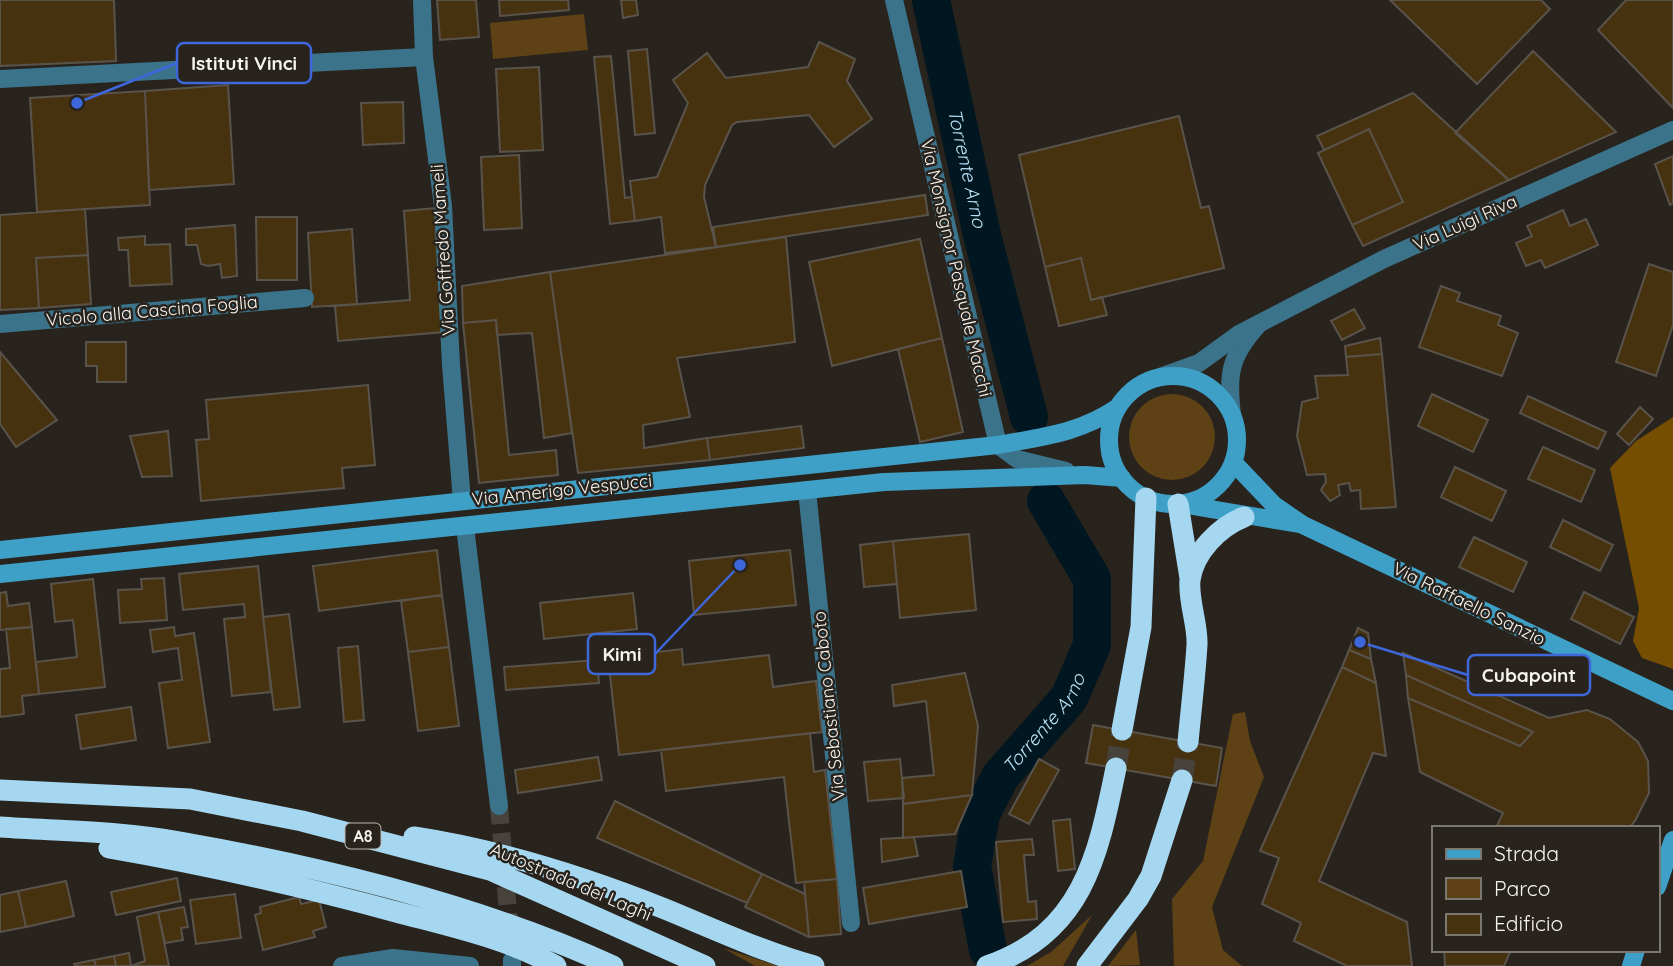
<svg xmlns="http://www.w3.org/2000/svg" width="1673" height="966" font-family="Quicksand,sans-serif">
<rect width="100%" height="100%" fill="#28231d"/>
<path fill="#5e4216" d="M584,14L588,50L493,59L490,23Z
M1129 437a43 43 0 1 1 86 0a43 43 0 1 1-86 0Z
M1245,712L1250,741L1264,777L1212,907L1223,950L1242,966H1174L1172,899L1203,861L1233,714Z
M1092,915L1063,966H1027L1051,952Z
M1136,930L1140,965L1108,966Z
M723,948L778,966H755Z"/>
<path fill="#754e02" d="M1673,417V669L1642,658L1633,641L1639,608L1610,468L1636,441Z"/>
<g fill="none" stroke-linecap="round" stroke-linejoin="round">
<g stroke="#001620" stroke-width="38">
<path id="s1" d="M931,0L982,235L1029,417"/>
<path id="s2" d="M988,950L972,866L981,814L1000,777L1069,698L1092,645V579L1046,501"/>
</g>
</g>
<path fill="#473210" stroke="#59534b" stroke-width="2" d="M0,0H114L116,61L0,66Z
M437,0H476L479,37L440,40Z
M499,0H568L569,10L500,16Z
M621,0H636L638,15L623,18Z
M1390,0H1541L1550,9L1477,84Z
M1626,0H1673V108L1598,30Z
M819,42L855,59L847,81L872,119L834,147L809,115L737,122L732,125L705,185L704,197L716,247L665,253L661,217L635,221L630,181L657,177L688,103L673,80L707,53L726,78L808,67Z
M647,49L655,133L635,135L628,51Z
M1533,51L1616,132L1509,180L1455,133Z
M611,56L625,198L632,197L635,221L610,224L594,57Z
M539,67L543,150L500,152L496,69Z
M228,85L234,184L149,190L145,91Z
M145,91L150,205L37,212L30,98Z
M1413,93L1509,180L1363,246L1352,225L1403,202L1369,129L1324,150L1317,136Z
M403,102L404,143L363,145L361,103Z
M1179,116L1201,208L1209,206L1224,268L1091,300L1081,258L1045,267L1019,155Z
M1369,129L1403,202L1352,225L1318,153Z
M519,155L522,228L484,230L481,157Z
M1673,156V203L1670,205L1655,164Z
M925,195L928,215L716,247L713,227Z
M435,208L445,332L338,341L335,306L410,300L404,211Z
M85,209L88,255L36,258L39,308L0,310V215Z
M1563,210L1570,226L1586,219L1598,245L1545,268L1541,260L1526,266L1516,243L1532,236L1527,226Z
M256,217H297V280H257Z
M235,225L237,276L222,278L220,264L208,266L201,264L197,245H186V229Z
M352,229L357,304L312,307L308,233Z
M145,236V245L170,244L172,284L130,286L128,250H119L118,238Z
M786,237L795,342L677,358L690,417L643,425L644,448L707,438L710,460L578,473L550,272Z
M920,239L942,338L832,366L809,262Z
M88,255L91,304L39,308L36,258Z
M1081,258L1091,300L1102,297L1107,315L1059,326L1045,267Z
M1649,264L1673,272V325L1656,376L1616,362Z
M550,272L572,433L544,438L532,333L497,335L496,320L463,323L462,286Z
M1441,286L1460,293L1457,301L1501,316L1498,325L1518,333L1502,376L1419,347Z
M1354,309L1365,328L1342,340L1331,321Z
M496,320L509,455L556,450L558,475L479,483L463,323Z
M942,338L963,432L920,442L898,349Z
M1380,338L1382,354L1346,357L1345,346Z
M86,342H126V382H97V366H86Z
M0,352L57,420L16,447L0,424Z
M1382,354L1396,507L1361,509L1360,490L1351,491L1349,483L1338,485L1340,495L1330,501L1321,490L1326,482L1325,474L1307,475L1297,436L1302,402L1318,398L1315,376L1348,375L1346,357Z
M368,385L375,465L342,468L344,488L201,501L196,440L209,439L206,400Z
M1432,394L1488,420L1473,452L1418,426Z
M1528,396L1606,432L1598,449L1520,413Z
M1640,407L1653,419L1629,445L1617,434Z
M801,426L804,448L710,460L707,438Z
M168,431L172,476L142,477L130,436Z
M1543,447L1595,470L1581,502L1528,479Z
M1455,467L1506,491L1492,521L1441,497Z
M1563,520L1613,545L1600,571L1550,547Z
M969,534L976,610L900,618L893,541Z
M1474,537L1527,562L1513,592L1459,567Z
M893,541L897,584L864,587L860,545Z
M437,550L442,595L319,611L313,566Z
M790,550L796,605L694,615L689,561Z
M258,566L271,692L232,696L224,619L245,617L244,604L183,610L179,574Z
M164,578L167,620L120,623L118,590L142,589L141,579Z
M93,579L105,687L39,694L36,662L77,657L73,620L55,622L51,584Z
M6,592L8,606L29,603L32,627L0,630V593Z
M1584,592L1634,617L1620,644L1571,619Z
M633,593L637,629L544,639L540,603Z
M442,595L449,647L408,652L401,601Z
M289,614L300,707L274,710L263,617Z
M32,627L39,694L22,696L24,714L0,717V669L10,668L6,629Z
M174,627L175,636L194,633L210,742L168,748L159,683L182,680L178,648L153,652L150,630Z
M1358,628L1368,633L1371,659L1349,650Z
M358,646L364,720L344,722L338,648Z
M449,647L459,726L418,731L408,652Z
M682,649L683,665L769,655L773,687L816,681L822,732L619,755L608,658Z
M1349,650L1371,659L1376,683L1342,667Z
M1403,653L1549,718L1587,710L1610,719L1638,742L1648,761L1649,793L1635,821L1629,828H1496L1503,813L1420,772L1408,698L1520,746L1533,732L1406,675Z
M597,660L599,683L506,690L504,667Z
M1342,667L1376,683L1386,756L1373,753L1319,881L1407,922L1412,966H1347L1294,941L1301,923L1262,904L1279,858L1260,851Z
M965,673L978,726L972,795L903,804L902,778L934,775L926,701L894,706L892,685Z
M1406,675L1533,732L1520,746L1408,698Z
M131,707L136,740L81,749L76,715Z
M1093,725L1222,748L1216,786L1086,763Z
M810,733L814,772L825,770L837,879L796,883L784,777L666,791L661,750Z
M598,757L602,780L518,793L515,770Z
M900,759L904,798L868,801L864,762Z
M1039,759L1059,770L1029,824L1009,814Z
M972,795L955,834L903,838V804Z
M615,801L762,874L747,903L597,838Z
M1070,819L1075,869L1058,871L1053,821Z
M914,837L918,856L882,862L881,839Z
M1032,839L1034,855H1024L1028,902L1036,901L1037,919L1003,922L996,842Z
M961,871L967,907L869,924L863,888Z
M762,874L805,894L809,937L745,907Z
M177,878L181,901L116,915L111,892Z
M837,879L841,934L809,937L804,882Z
M66,881L74,916L26,927L18,891Z
M18,891L26,927L0,932V895Z
M235,894L241,938L196,944L190,900Z
M299,897L301,904L319,900L326,927L313,931L315,937L263,950L255,915L261,913L260,907Z
M184,907L188,927L181,928L183,940L165,943L158,912Z
M158,912L169,966H131L145,961L137,917Z
M1444,950H1511L1504,966H1445Z
M129,953L131,966H116L114,956Z
M114,956L116,966H96L94,960Z
M94,960L96,966H75L74,964Z"/>
<g fill="none" stroke-linecap="round" stroke-linejoin="round">
<path stroke="#47423c" stroke-width="18" stroke-dasharray="18 9" stroke-linecap="butt" d="M499,806L510,936"/>
<path stroke="#47423c" stroke-width="21" stroke-dasharray="21 10" stroke-linecap="butt" d="M1116,768L1122,730
M1182,780L1188,742"/>
<path stroke="#3b738b" stroke-width="18" d="M422,0L424,57L443,206L451,365L462,501
M894,0L998,445L1017,459L1066,471
M0,79L424,57
M0,324L305,298
M1232,414C1227,374 1230,356 1258,325
M807,490L851,923
M465,527L499,806
M512,960V966
M342,966L393,958L470,966"/>
<path stroke="#3b738b" stroke-width="18" d="M1160,377L1199,363L1239,334L1384,259L1673,130"/>
<path stroke="#3fa0c7" stroke-width="18" d="M1109 440a64 64 0 1 1 128 0a64 64 0 1 1-128 0Z
M1233,462L1274,505L1303,525L1673,701
M1181,504L1299,524
M0,550L998,445C1041,437 1081,433 1118,407
M0,574L884,482L1085,475L1122,478
M1657,887L1673,840
M1631,966L1636,950"/>
<path stroke="#a5d8f0" stroke-width="21" d="M1178,504L1190,578
M1122,730L1141,627L1146,498
M1188,742C1191,710 1195,677 1197,645C1198,624 1188,601 1190,580C1194,552 1219,527 1244,517
M0,790L190,799L302,821L490,870L705,966
M0,827C59,831 122,831 180,842C322,867 481,906 613,966
M414,837C499,850 585,877 665,909C714,929 763,952 814,966
M109,848C207,865 304,887 400,913C453,927 508,939 556,966
M987,966C1083,933 1098,856 1116,768
M1087,966L1138,899L1151,876L1182,780"/>
</g>
<g text-anchor="middle" stroke-width="5" stroke-linejoin="round" paint-order="stroke">
<rect fill="#28231d" stroke="#b9b5b0" stroke-width="2" x="345.5" y="823.5" width="35" height="25" rx="5"/>
<g font-size="16" font-weight="bold" fill="#f7f4ef">
<text x="363" y="842">A8</text>
</g>
<g font-size="18" fill="#f7f4ef" stroke="#28231d">
<text transform="translate(1465 223) rotate(-24)" y="6">Via Luigi Riva</text>
<text transform="translate(443 250) rotate(-94)" y="6">Via Goffredo Mameli</text>
<text transform="translate(956 268) rotate(77)" y="6">Via Monsignor Pasquale Macchi</text>
<text transform="translate(152 311) rotate(-5)" y="6">Vicolo alla Cascina Foglia</text>
<text transform="translate(562 490) rotate(-6)" y="6">Via Amerigo Vespucci</text>
<text transform="translate(1469 604) rotate(26)" y="6">Via Raffaello Sanzio</text>
<text transform="translate(829 706) rotate(-96)" y="6">Via Sebastiano Caboto</text>
<text transform="translate(571 882) rotate(23)" y="6">Autostrada dei Laghi</text>
</g>
<g font-size="19" font-style="italic" fill="#b8e0f4" stroke="#28231d">
<text dy="7" stroke="none"><textPath href="#s1" startOffset="172">Torrente Arno</textPath></text>
<text dy="7" stroke="none"><textPath href="#s2" startOffset="250">Torrente Arno</textPath></text>
</g>
</g>
<path fill="none" stroke="#3e67db" stroke-width="2.5" d="M77 103L177 63M740 565L655 654M1360 642L1468 675"/>
<g fill="#3e67db" stroke="#28231d" stroke-width="2.5">
<circle cx="77" cy="103" r="7"/>
<circle cx="740" cy="565" r="7"/>
<circle cx="1360" cy="642" r="7"/>
</g>
<g fill="#28231d" stroke="#3e67db" stroke-width="2.5">
<rect x="177" y="43" width="134" height="40" rx="7"/>
<rect x="588" y="634" width="67" height="40" rx="7"/>
<rect x="1468" y="655" width="122" height="40" rx="7"/>
</g>
<g font-size="19" text-anchor="middle" font-weight="bold" fill="#f7f4ef">
<text x="244" y="70">Istituti Vinci</text>
<text x="622" y="661">Kimi</text>
<text x="1529" y="682">Cubapoint</text>
</g>
<rect x="1432" y="826" width="228" height="126" fill="#28231d" stroke="#7b7771" stroke-width="2"/>
<rect x="1446" y="849" width="35" height="10" fill="#3fa0c7" stroke="#7b7771" stroke-width="2"/>
<text x="1494" y="861" font-size="21" fill="#f7f4ef">Strada</text>
<rect x="1446" y="878" width="35" height="21" fill="#5e4216" stroke="#7b7771" stroke-width="2"/>
<text x="1494" y="896" font-size="21" fill="#f7f4ef">Parco</text>
<rect x="1446" y="914" width="35" height="21" fill="#473210" stroke="#7b7771" stroke-width="2"/>
<text x="1494" y="931" font-size="21" fill="#f7f4ef">Edificio</text>
</svg>
